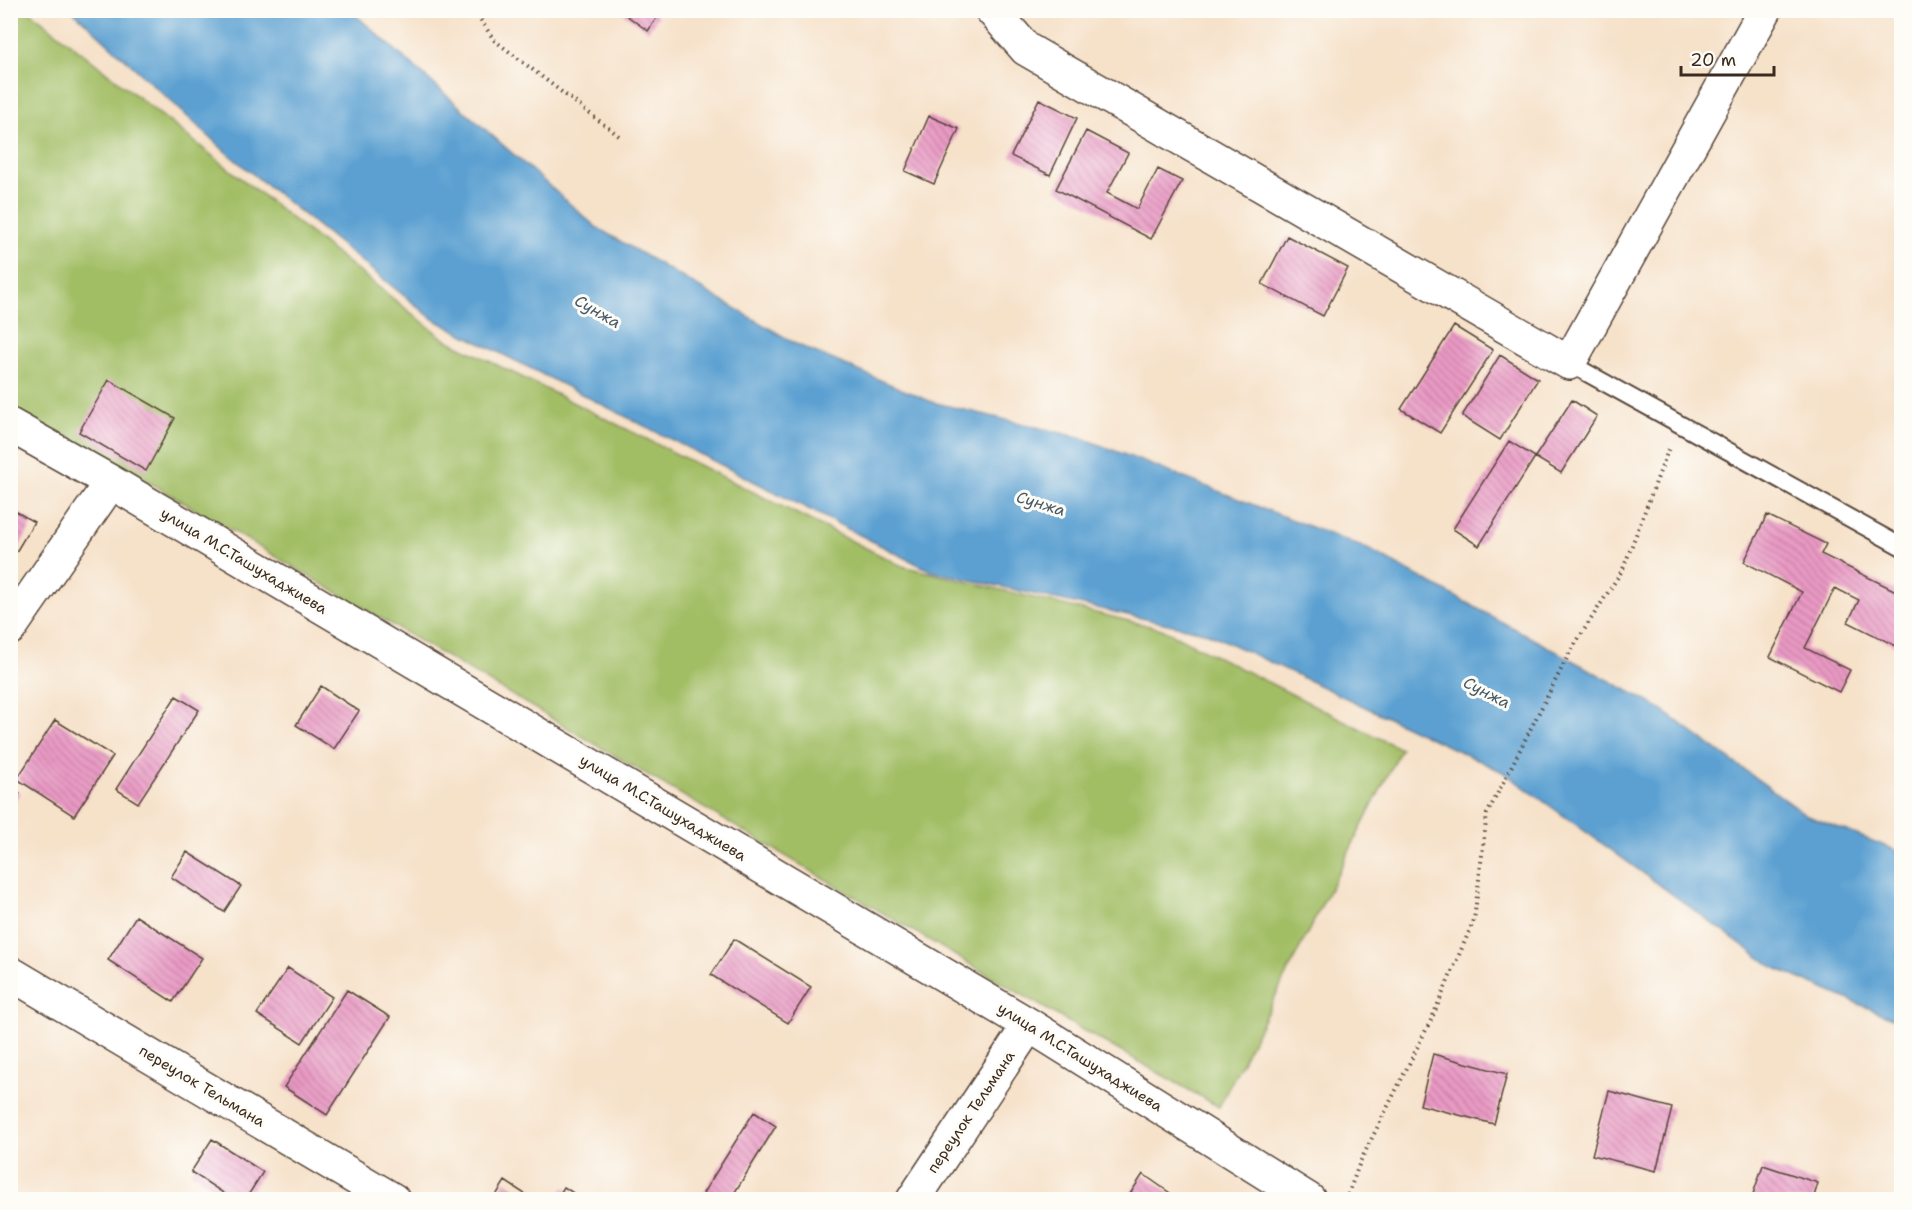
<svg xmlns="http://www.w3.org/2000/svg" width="1912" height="1210" font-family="'Shantell Sans',sans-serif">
<defs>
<pattern id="building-back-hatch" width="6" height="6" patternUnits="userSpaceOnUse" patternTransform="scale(1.5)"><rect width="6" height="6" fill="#ea9ac5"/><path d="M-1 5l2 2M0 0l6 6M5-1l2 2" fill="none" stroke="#bf7e9f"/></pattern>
</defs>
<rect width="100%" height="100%" fill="#fdfcf7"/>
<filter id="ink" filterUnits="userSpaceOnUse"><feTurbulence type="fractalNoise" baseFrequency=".0167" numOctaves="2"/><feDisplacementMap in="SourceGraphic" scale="12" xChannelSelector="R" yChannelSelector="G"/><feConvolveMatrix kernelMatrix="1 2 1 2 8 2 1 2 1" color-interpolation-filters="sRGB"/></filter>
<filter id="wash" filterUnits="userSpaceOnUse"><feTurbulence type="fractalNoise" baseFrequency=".008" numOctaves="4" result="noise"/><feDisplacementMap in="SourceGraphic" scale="24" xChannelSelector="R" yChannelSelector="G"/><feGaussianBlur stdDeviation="1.35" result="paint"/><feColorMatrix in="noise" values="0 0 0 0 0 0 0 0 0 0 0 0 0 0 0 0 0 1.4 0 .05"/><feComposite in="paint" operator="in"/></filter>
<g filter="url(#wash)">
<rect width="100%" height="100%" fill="#f6e1c9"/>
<path fill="#a2be65" stroke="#6e7442" stroke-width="1.5" d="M10,11H29L443,338L902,566L1162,629L1401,749L1219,1107L1065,1020L142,478L11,411Z"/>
<path fill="#5ca0d1" stroke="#4c6578" stroke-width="1.5" d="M73,11H351L596,227L798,345L932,402L1082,438L1370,550L1656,706L1808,816L1901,852V1022L1773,967L1503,772L1208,633L931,571L433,319L228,154Z"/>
<g id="blocks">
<path fill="url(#building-back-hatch)" d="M619,10H651L658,16L648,31Z
M1039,99L1077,118L1050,175L1011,156Z
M929,116L959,129L934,184L905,171Z
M1086,131L1128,153L1107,193L1137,209L1158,169L1182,181L1151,239L1056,189Z
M1287,236L1348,268L1323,316L1262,284Z
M1454,326L1493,350L1440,433L1401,409Z
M1500,355L1538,379L1500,440L1462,416Z
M109,380L175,418L146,471L79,432Z
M1572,400L1597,416L1561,473L1535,457L1479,546L1453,529L1509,441L1535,457Z
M10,508L34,522L10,562Z
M1767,515L1826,544L1821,554L1902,594V634L1896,646L1848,622L1859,600L1835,588L1805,648L1850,670L1839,692L1770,657L1802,592L1744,562Z
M321,686L359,711L334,749L296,725Z
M176,696L199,710L138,803L116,789Z
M55,720L113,756L74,816L17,779Z
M10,788L20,793L10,808Z
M187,852L241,886L224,912L171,877Z
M136,916L202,958L173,1002L108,960Z
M734,939L811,987L788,1023L711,975Z
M288,968L332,997L302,1043L257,1014Z
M347,990L390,1017L327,1115L284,1087Z
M1433,1054L1507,1074L1494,1124L1420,1105Z
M1609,1091L1672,1108L1656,1171L1592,1155Z
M754,1112L776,1126L730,1200H714L703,1193Z
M212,1139L263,1172L245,1200H234L191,1172Z
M1763,1165L1818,1183L1813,1200H1751Z
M1143,1174L1180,1200H1126Z
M505,1181L534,1200H493Z
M564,1187L584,1200H556Z"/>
</g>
</g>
<g filter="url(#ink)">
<use href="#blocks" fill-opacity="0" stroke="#574538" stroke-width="1.5"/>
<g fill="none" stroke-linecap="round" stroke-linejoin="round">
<defs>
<path id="lane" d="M1569,363L1902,547"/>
<path id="street" d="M992,10L1026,49L1569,363L1765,10
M10,425L111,482L1029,1025L1309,1200
M10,628L111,482
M10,973L393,1200
M913,1200L1029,1025"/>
</defs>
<use href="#lane" stroke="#574538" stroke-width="20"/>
<use href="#street" stroke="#574538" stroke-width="36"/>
<path stroke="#574538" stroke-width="4" stroke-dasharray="1.5 4.5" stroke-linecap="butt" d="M474,10L494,40L619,136
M1346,1200L1360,1162L1432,1018L1474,920L1487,814L1570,652L1623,569L1670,445"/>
<use href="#lane" stroke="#fff" stroke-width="16"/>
<use href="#street" stroke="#fff" stroke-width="33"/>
</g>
</g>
<g text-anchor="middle" stroke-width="6" stroke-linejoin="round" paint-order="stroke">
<g font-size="15" fill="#3b2a1e" stroke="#fdfcf7">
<text transform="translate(244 561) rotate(31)" y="5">улица М.С.Ташухаджиева</text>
<text transform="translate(663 808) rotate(31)" y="5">улица М.С.Ташухаджиева</text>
<text transform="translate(1080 1057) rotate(32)" y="5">улица М.С.Ташухаджиева</text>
<text transform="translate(202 1086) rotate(31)" y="5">переулок Тельмана</text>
<text transform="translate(971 1112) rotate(-56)" y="5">переулок Тельмана</text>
</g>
<g font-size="16" font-style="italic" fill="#485966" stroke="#fdfcf7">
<text transform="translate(598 311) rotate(30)" y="6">Сунжа</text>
<text transform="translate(1041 503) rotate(17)" y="6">Сунжа</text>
<text transform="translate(1487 692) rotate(27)" y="6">Сунжа</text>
</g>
</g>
<rect width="1912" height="1210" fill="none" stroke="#fdfcf7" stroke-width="36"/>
<path d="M1681 66v9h93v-9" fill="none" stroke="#3b2a1e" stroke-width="3"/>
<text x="1690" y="66" font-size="18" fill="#3b2a1e" stroke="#fdfcf7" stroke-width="4.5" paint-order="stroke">20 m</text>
</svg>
